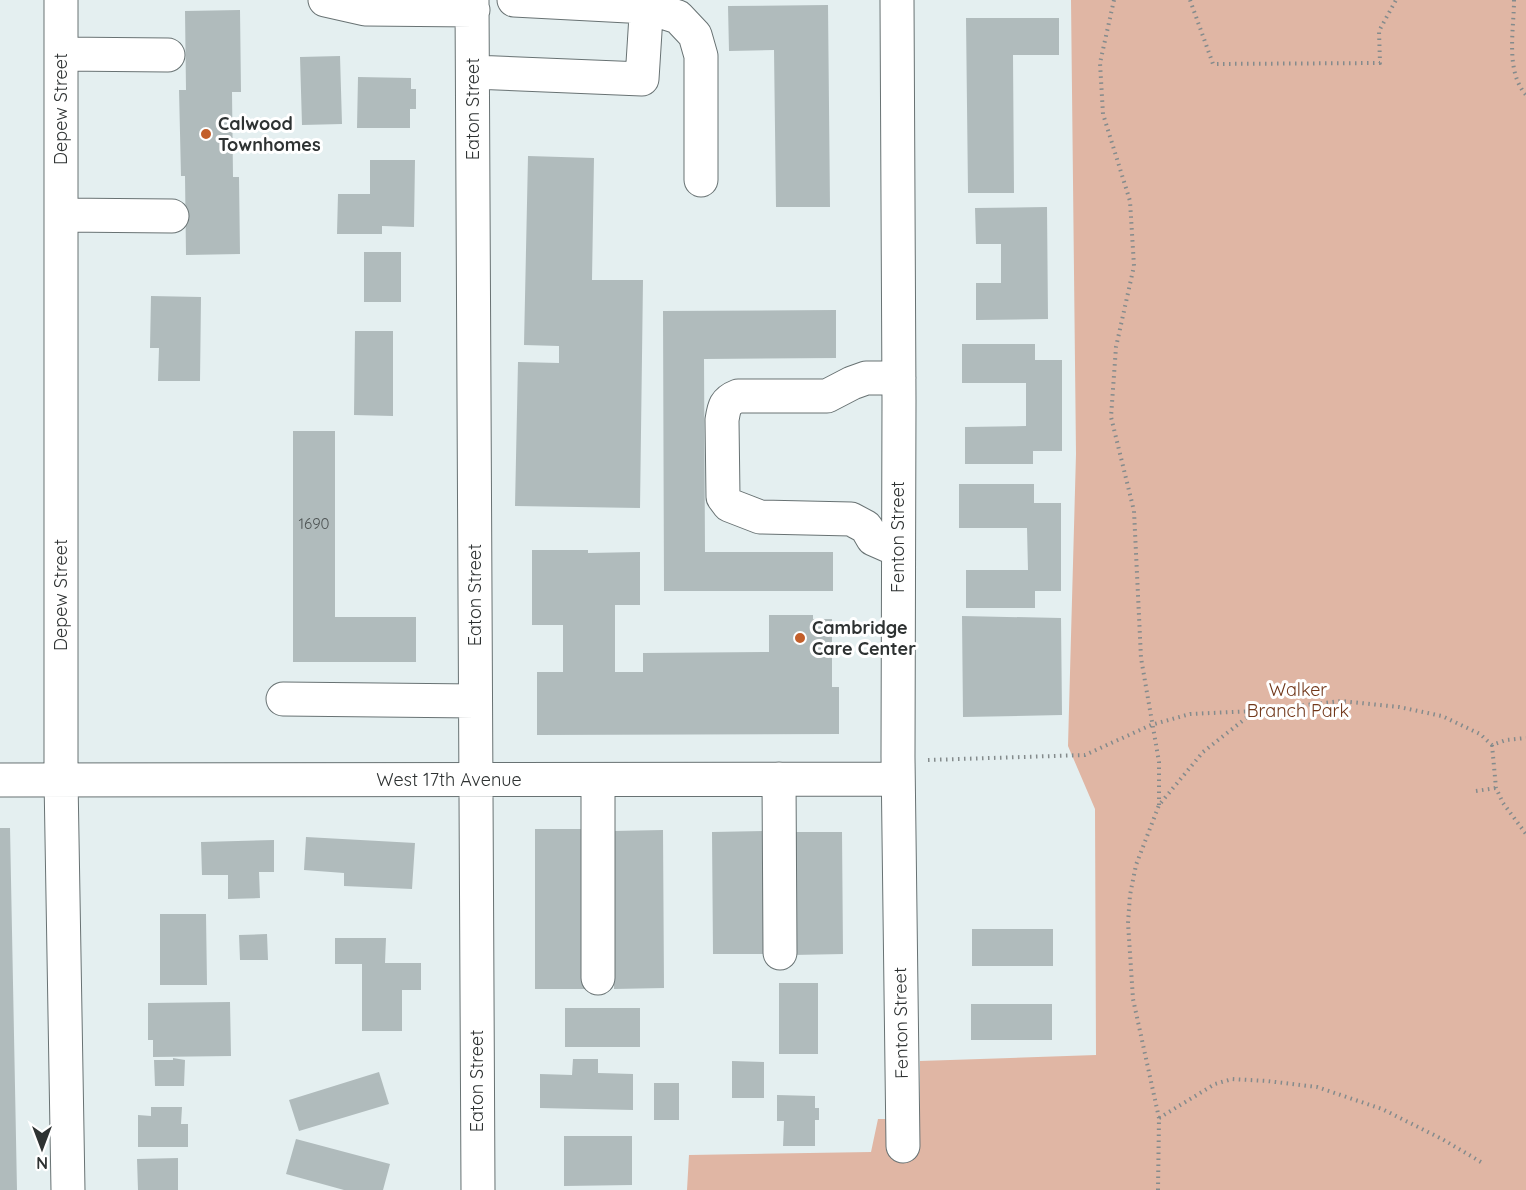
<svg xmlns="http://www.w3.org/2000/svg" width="1526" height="1190" font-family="Quicksand,sans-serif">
<rect width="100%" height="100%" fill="#e4eff0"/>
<path fill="#e0b6a4" d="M1071,0H1526V1190H687L689,1155L871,1152L878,1119H920V1061L1096,1055L1095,809L1068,746L1076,454Z"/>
<path fill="#b0bbbc" d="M828,5L830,207H776L774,50L729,51L728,6Z
M240,10L241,92H232L233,177H239L240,254L186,255L185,176H181L179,90H186L185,11Z
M966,18H1059V55H1013L1014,193H968Z
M340,56L342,124L302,125L300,57Z
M358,77L411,78V89H416V109H410V128H357Z
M528,156L594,158L592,280H643L640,508L515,506L518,362L559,363V346L524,345Z
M370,160H415L414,227L382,226V234H337L338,194H370Z
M1047,207L1048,319L976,320V283H1001V244H976L975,208Z
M364,252H401V302H364Z
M151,296L201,297L200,381H158L159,348H150Z
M836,310V358L704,359L705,552H833V591H664L663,311Z
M355,331H393V416L354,415Z
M962,344H1035V360H1062V451H1033V464H965V427L1026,426V383H962Z
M293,431H335V617H416V662H293Z
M959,484H1034V503H1061V591H1035V608H966V570H1028L1027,528H959Z
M532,550H588V553L640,552V605H615V672H643V653L769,652V615H813V619H832V687H839V734L537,735V672H563V625H532Z
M962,616L1061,618L1062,715L963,717Z
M0,828H10L17,1190H0Z
M535,829H585V989H535Z
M663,830L664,988L614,989L613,831Z
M764,831L765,954H713L712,832Z
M792,832H842L843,954L793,955Z
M306,837L415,843L412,889L344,886V873L304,870Z
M274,840V872H259L260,898L228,899V875H202L201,842Z
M160,914H206L207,985H160Z
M972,929H1053V966H972Z
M267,934L268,960H240L239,935Z
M335,938H386L385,963H421V990H402V1031H362V964H335Z
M779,983H818V1054H779Z
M230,1002L231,1056L153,1057V1040H148V1003Z
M971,1004H1052V1040H971Z
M565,1008H640V1047H565Z
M173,1058L185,1060L184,1086H155L154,1060H173Z
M573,1059H598V1073L633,1074V1110L540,1108V1074L572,1075Z
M732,1061L764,1062V1098H732Z
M379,1072L389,1104L299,1131L289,1100Z
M654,1083H679V1120H654Z
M777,1095L815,1096V1108H819V1120H815V1146H783L784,1121H777Z
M151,1107H182L181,1124H188V1147H138V1115L151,1116Z
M564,1136H632V1185L564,1186Z
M296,1139L390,1164L383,1190H344L286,1174Z
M178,1158V1190H138L137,1159Z"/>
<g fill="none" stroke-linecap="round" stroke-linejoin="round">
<defs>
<path id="minor" d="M61,0V779L68,1190
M325,0L365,9L473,10
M472,0L478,1190
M514,0L647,7L678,17L695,35L701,56V180
M897,0L899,400L898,757L903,1146
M61,54L168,55
M473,72L642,79L647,0
M61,215L172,216
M898,550L873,539L866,527L851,519L760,517L729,505L723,497L722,420C724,407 725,401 738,396H827L852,383L866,378H899
M283,699L475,701
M779,779L780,953
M0,780L898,779
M598,780V978"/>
</defs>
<use href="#minor" stroke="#687273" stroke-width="35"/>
<path stroke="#848b8c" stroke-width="4" stroke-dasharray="1.5 4.5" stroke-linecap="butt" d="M1114,0L1100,63L1103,114L1130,201L1134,266L1116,347L1111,417L1134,511L1141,658L1159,762V805
M1190,0L1213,64L1380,63L1379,31L1396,0
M1514,0C1514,30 1505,71 1526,95
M1492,745L1496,788L1503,803L1526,834
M928,760L1085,755L1151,725L1190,714L1254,711
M1476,791L1496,788
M1159,1118L1215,1084L1232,1079L1267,1081L1317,1087L1382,1109L1442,1139L1481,1162
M1158,1190L1159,1118L1133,999L1128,923L1130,895L1136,865L1159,805L1203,752L1255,711L1341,701L1399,707L1442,716L1480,734L1492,745L1506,740L1526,738"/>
<use href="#minor" stroke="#fff" stroke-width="33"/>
</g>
<g fill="#c35f2b" stroke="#fff" stroke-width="2">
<circle cx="206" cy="134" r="6"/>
<circle cx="800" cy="638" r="6"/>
</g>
<g text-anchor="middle" stroke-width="6" stroke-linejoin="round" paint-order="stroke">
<g font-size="15" fill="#4e5454">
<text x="314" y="529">1690</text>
</g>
<g font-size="18" fill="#2e3232" stroke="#fff">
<text transform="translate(61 109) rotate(-90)" y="6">Depew Street</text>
<text transform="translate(473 109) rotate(-90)" y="6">Eaton Street</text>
<text transform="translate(898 537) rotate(-90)" y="6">Fenton Street</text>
<text transform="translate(61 595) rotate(-90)" y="6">Depew Street</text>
<text transform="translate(475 595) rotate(-90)" y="6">Eaton Street</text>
<text x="449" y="786">West 17th Avenue</text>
<text transform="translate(901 1023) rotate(-91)" y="6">Fenton Street</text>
<text transform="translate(477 1081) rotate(-90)" y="6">Eaton Street</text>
</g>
<g font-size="18" font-weight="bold" fill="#2e3232" stroke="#fff" text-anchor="start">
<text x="218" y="130">Calwood<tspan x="218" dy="21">Townhomes</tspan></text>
<text x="812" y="634">Cambridge<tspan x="812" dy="21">Care Center</tspan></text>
</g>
<g font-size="18" fill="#72381b" stroke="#fff">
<text x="1298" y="696">Walker<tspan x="1298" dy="21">Branch Park</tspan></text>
</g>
</g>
<g transform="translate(42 1148) rotate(180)" stroke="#ffffff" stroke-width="4.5" paint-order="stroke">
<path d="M0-4.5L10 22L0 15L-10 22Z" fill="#2e3232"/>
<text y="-9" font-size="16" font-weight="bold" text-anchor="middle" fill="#2e3232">N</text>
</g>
</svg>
